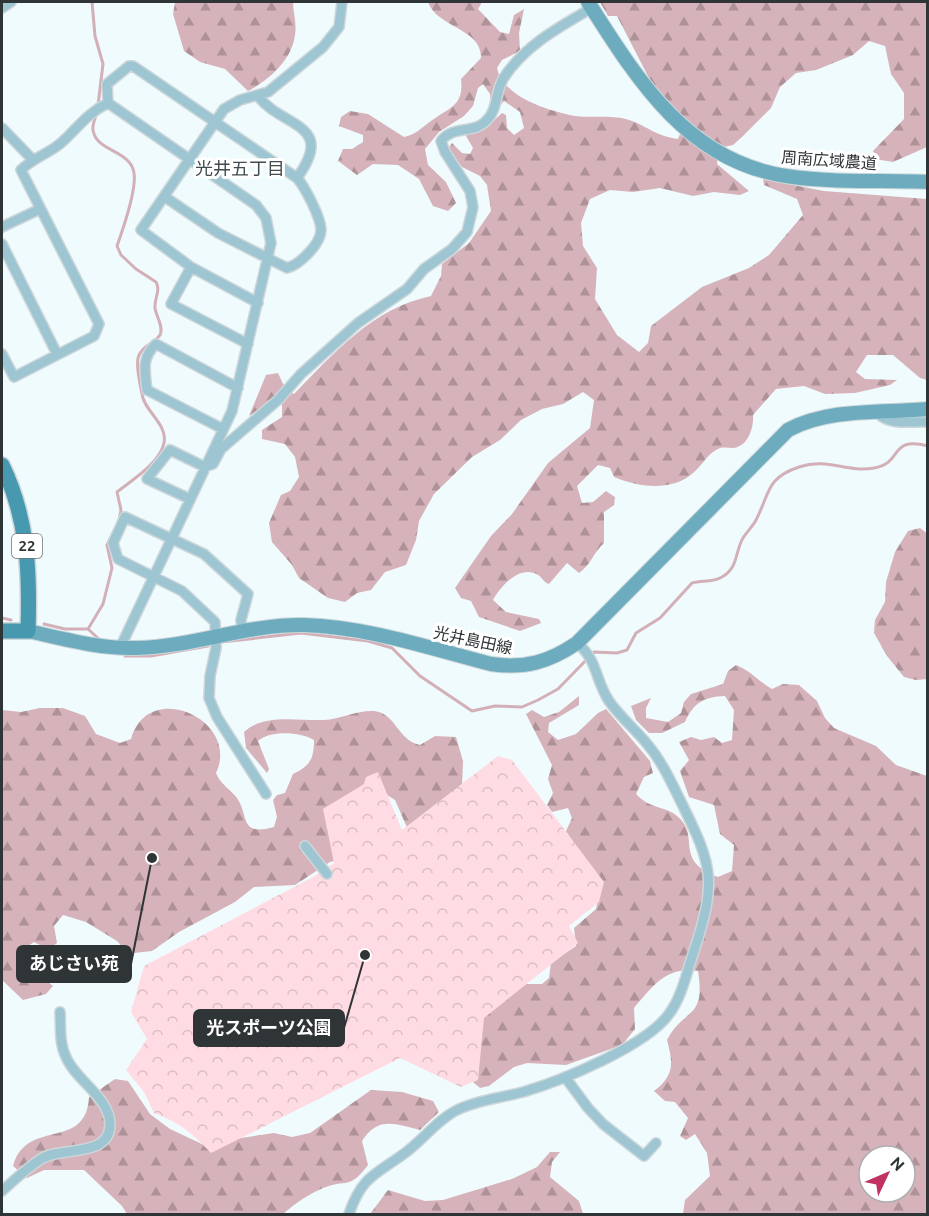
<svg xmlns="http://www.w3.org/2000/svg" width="929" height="1216" font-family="Ubuntu,'Noto Sans JP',sans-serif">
<defs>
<pattern id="forest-firs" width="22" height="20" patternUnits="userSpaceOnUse" patternTransform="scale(1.5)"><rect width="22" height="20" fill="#d6b3ba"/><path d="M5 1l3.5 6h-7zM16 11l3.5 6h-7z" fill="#ae9298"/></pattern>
<pattern id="park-crowns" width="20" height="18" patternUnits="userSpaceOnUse" patternTransform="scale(1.5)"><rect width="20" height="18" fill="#ffdce3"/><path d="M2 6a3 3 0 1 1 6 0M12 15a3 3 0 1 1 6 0" fill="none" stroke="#dbbdc3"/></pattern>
</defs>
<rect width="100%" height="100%" fill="#f0fbfe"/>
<path fill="url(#forest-firs)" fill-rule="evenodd" d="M175,2H293C293,12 297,24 295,35C292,60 269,80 248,91L225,69L200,62L184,51L173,14Z
M428,2H482L478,9L500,32L509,34L514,15L524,9L519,33L520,51L502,60L497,68C503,97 548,111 575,116C592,118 610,115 626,119C647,125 652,135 678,139L684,124L651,82L617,16H608L600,2H927V147L893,162L875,159L873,151L904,119V93L891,74L885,46L869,41L853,55L816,70L796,73L780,87L771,108L743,136L733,145L719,148L717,164L749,191L740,195L714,192L693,196L660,188L633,192L610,190L590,199L581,223L583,246L597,268L595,299L617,335L639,352L648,343L651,326L702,287L749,268L769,255L803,215L797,199L764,185L763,179L824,191L927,199V380L920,378L893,355H867L856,372L865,379L897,380L890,385L855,393L825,394L804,386L776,389L753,415C754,428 748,446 734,448C729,448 724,447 720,448C707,453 703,465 693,473C672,492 637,487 614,477L610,468L598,465L577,486L582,503L593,502L606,491L615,497L614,505L604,512V543C593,553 591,565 579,573L567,563L549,584C543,582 543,578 538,575C520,564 500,587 493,600L506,612L539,619L541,623L520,631L479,617L471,601L461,598L455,588L491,536L512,514L548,463L590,428L594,400L583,392L563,404L542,409L521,420L500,440L472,457L434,494L419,521L416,540L406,565L385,572L371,590L357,593L345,602L328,598L299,578L292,565L272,542L269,523L281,495L290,491L299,477L295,457L285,444L262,439V430L282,417V405L269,402L249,416L266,375L278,373L285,388L294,394C334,353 373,308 431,296L441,276L442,264L469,243L491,211L487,185L480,176L462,167L448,149L452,143L462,153L470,154L473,148L466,136L468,132L488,126L502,113L506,115L507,128L514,135L524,128L520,112L504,101L497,109L491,103L490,94L483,84L478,88L473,106L464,116L439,132L425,149L428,165L446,182L456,203L448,211L433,206L419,179L398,165L373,164L357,175L338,161L343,149H352L363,142V135L339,126L341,117L350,111L368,114L404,137C417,134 421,128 431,121C450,107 464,106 461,79L481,58C482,28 437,28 428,2Z
M920,528L928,534V679L916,680L904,677L887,656L874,633L875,620L885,602L886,582L895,552L908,531Z
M736,665C750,670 759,682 772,689L783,684L799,685L817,701L825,718L834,728L876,746L896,765L927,776V1214H683L685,1200L710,1176L707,1153L695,1134L686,1140L680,1136L688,1118L675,1102L665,1101L654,1091C675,1075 673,1063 667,1040C684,1007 706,1021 698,971C666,966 653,986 634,1008L635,1029L622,1045L566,1065L527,1063L514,1067L489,1086L480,1088L467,1077L475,1023L526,984H542L549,978L551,963L576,946L574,928L596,909L601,886L566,831L572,818L568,808L552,812L547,805L553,793L548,779L552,765L526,714L532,710L544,717L559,712L579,696V705L549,723L548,732L558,740L576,734L598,713L606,709L650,761L653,773L644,777L636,794C651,810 664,805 677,816C702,836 672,860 718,877L732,871L734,845L720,834L714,805L689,797L680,771L689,760L679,742L691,737L701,740L714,737L722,743L732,740L734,710L725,696C704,697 694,702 685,722L662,733H649L636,720L631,706L651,698L646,708V718L668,722L681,713L684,702L691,694L723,684L728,671ZM869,1156H905V1192H869Z
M40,708H63L85,716L96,734L120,743L131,739C148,678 241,720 216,773C220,784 230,789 237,798C249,815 239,837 274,827L277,817L273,800L277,795L285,793L293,774C310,766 314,759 314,740C300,732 271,730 258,741L269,769L267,773L246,748L244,732C264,713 298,721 324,720C340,719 358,710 374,711C396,713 397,740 420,745L435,736L456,737L463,761L462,787L409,832L395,800L376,788L344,859L330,862L295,885L254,887L235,902L179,932L152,951L134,953L126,951L117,941L86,922L63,915L54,926L57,943L48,949L34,942L25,948L24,962L53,986L46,994L23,1000L2,980V710L21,712Z
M115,1079L128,1081L150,1114L170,1129L202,1144L274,1133L292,1137L310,1133L371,1090L402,1092L433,1101L439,1112L420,1130C395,1124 378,1116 362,1141L368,1165C348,1191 348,1178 323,1188C307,1195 296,1203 283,1214H127L122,1206L84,1170H44L27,1178L13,1166C27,1117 86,1152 89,1097Z
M550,1152H560L552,1162L550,1177L579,1201L583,1214H370L388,1190L425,1201L443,1200L512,1179L537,1167Z"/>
<path fill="url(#park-crowns)" d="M498,756L512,760L604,882L599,902L569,926L578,943L484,1018L478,1080L461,1087L400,1058L211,1153C193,1134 179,1122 154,1113L144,1092L126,1070L147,1039L131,1012L144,966L313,877L334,863L323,809L364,784L366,777L378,772L402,830Z"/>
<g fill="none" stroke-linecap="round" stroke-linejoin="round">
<path stroke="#d3b0b7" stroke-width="3" d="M92,2L95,36L103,64L98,105
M2,618L11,620
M44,624L65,629H88L100,640
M88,629L103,604L112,568L107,545L119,521L121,510L117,492C132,480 160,463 164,443C168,424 144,411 142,394C140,384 136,368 138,358C141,346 154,344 160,335C164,327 156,316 155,308C154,298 161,291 156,282L136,269L121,255L117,246C123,229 137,190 134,173C131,150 96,152 93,130C92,124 96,117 97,112
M222,642L301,633L368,641L392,648L420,676L472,711L495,706L522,707L538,700L558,689L594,652L617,653L627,650L636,633L660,618L692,583C702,580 712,583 722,577C737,568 735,556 741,542C744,534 752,528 756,520C770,493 766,478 799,467C828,457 846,473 874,468C904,463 888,436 928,446
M125,656H151L208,646"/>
<defs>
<path id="street" d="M2,8L11,2
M258,96C282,128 337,123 297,178
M108,103L107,84L129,66H133L297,178C305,187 321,218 321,230C321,244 299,265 287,268L218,233L165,197
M2,128L32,159
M2,227L40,209
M2,244L57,354
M191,267L171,304L248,344
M258,303L191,267L141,230L224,109L240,100L268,92L323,47L339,27L342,2
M2,354L14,377L94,336L99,324L21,170C33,158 48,154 61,143C77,129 87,113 108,103L256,205L266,218L271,243L232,411L120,648
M878,413C889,426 911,421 928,422
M223,429L147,390C145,371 141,358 156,344L238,388
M190,499L147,479L170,450L205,467L213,464L221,449L278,400L301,374L358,323L407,289L424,269L452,249L467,232L473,207L470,191L445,152L441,141C453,125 474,134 486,121C498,110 495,93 503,79C524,46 559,27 592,8
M242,630L241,620L248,594L204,554L125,517L113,543L118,559L182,591L215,622L216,648L210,676L209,698L217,717L266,794
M305,846L327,874
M565,1077L588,1108L603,1124L644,1156L656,1143
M2,1191C14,1180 27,1168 41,1159C61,1146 108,1158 110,1126C111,1098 76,1081 66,1057C59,1043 61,1027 60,1012
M349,1214C362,1176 375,1175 405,1153C423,1140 437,1120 457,1110C477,1100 501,1098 523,1092C561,1081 646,1046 669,1014C682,997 687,971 694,951C716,883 714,868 682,804C672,784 663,763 648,745C636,730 620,717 609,701C595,680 598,660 577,643"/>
<path id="secondary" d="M588,2C637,79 687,161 786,176C832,183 881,180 928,182
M28,631C64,639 100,649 136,648C193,647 246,624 304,625C368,627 429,648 491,664C525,669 549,662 577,643L788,430C828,408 882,413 928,409"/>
<path id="primary" d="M2,465C28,518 30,573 28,631H2"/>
</defs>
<use href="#street" stroke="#cdd7da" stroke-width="12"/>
<use href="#secondary" stroke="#cdd7da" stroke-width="16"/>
<use href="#primary" stroke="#cdd7da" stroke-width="18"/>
<use href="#street" stroke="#9dc5d2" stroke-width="9"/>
<use href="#secondary" stroke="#6dacbe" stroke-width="14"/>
<use href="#primary" stroke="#4699af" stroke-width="15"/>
</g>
<g text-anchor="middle" stroke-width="6" stroke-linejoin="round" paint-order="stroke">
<rect fill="#fff" stroke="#6d7172" stroke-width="1.5" x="12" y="534" width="30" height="24" rx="4.5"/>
<g font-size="15" font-weight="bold" fill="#2f3436">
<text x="27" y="551">22</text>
</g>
<g font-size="16" fill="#2f3436" stroke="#fff">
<text transform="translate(829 160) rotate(4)" y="6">周南広域農道</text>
<text transform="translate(473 640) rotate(12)" y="6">光井島田線</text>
</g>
<g font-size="18" fill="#414c50" stroke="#fff">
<text x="240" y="175">光井五丁目</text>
</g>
</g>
<path fill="none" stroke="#2f3436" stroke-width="2" d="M152 858L131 964M365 955L344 1028"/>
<g fill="#2f3436" stroke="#fff" stroke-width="2">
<circle cx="152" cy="858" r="6"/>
<circle cx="365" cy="955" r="6"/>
</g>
<g fill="#2f3436" stroke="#2f3436" stroke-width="2">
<rect x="17" y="946" width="114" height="36" rx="6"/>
<rect x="194" y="1010" width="150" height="36" rx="6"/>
</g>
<g font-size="18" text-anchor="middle" font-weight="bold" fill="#fff">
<text x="74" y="970">あじさい苑</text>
<text x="269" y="1034">光スポーツ公園</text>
</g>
<rect width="929" height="1216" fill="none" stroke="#2f3436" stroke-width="6"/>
<g transform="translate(887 1174) rotate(46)"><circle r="28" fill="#ffffff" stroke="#acaeaf" stroke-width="1.5"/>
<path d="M0-4.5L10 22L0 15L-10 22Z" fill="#bf3263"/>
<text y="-9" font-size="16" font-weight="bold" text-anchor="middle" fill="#2f3436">N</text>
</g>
</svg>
